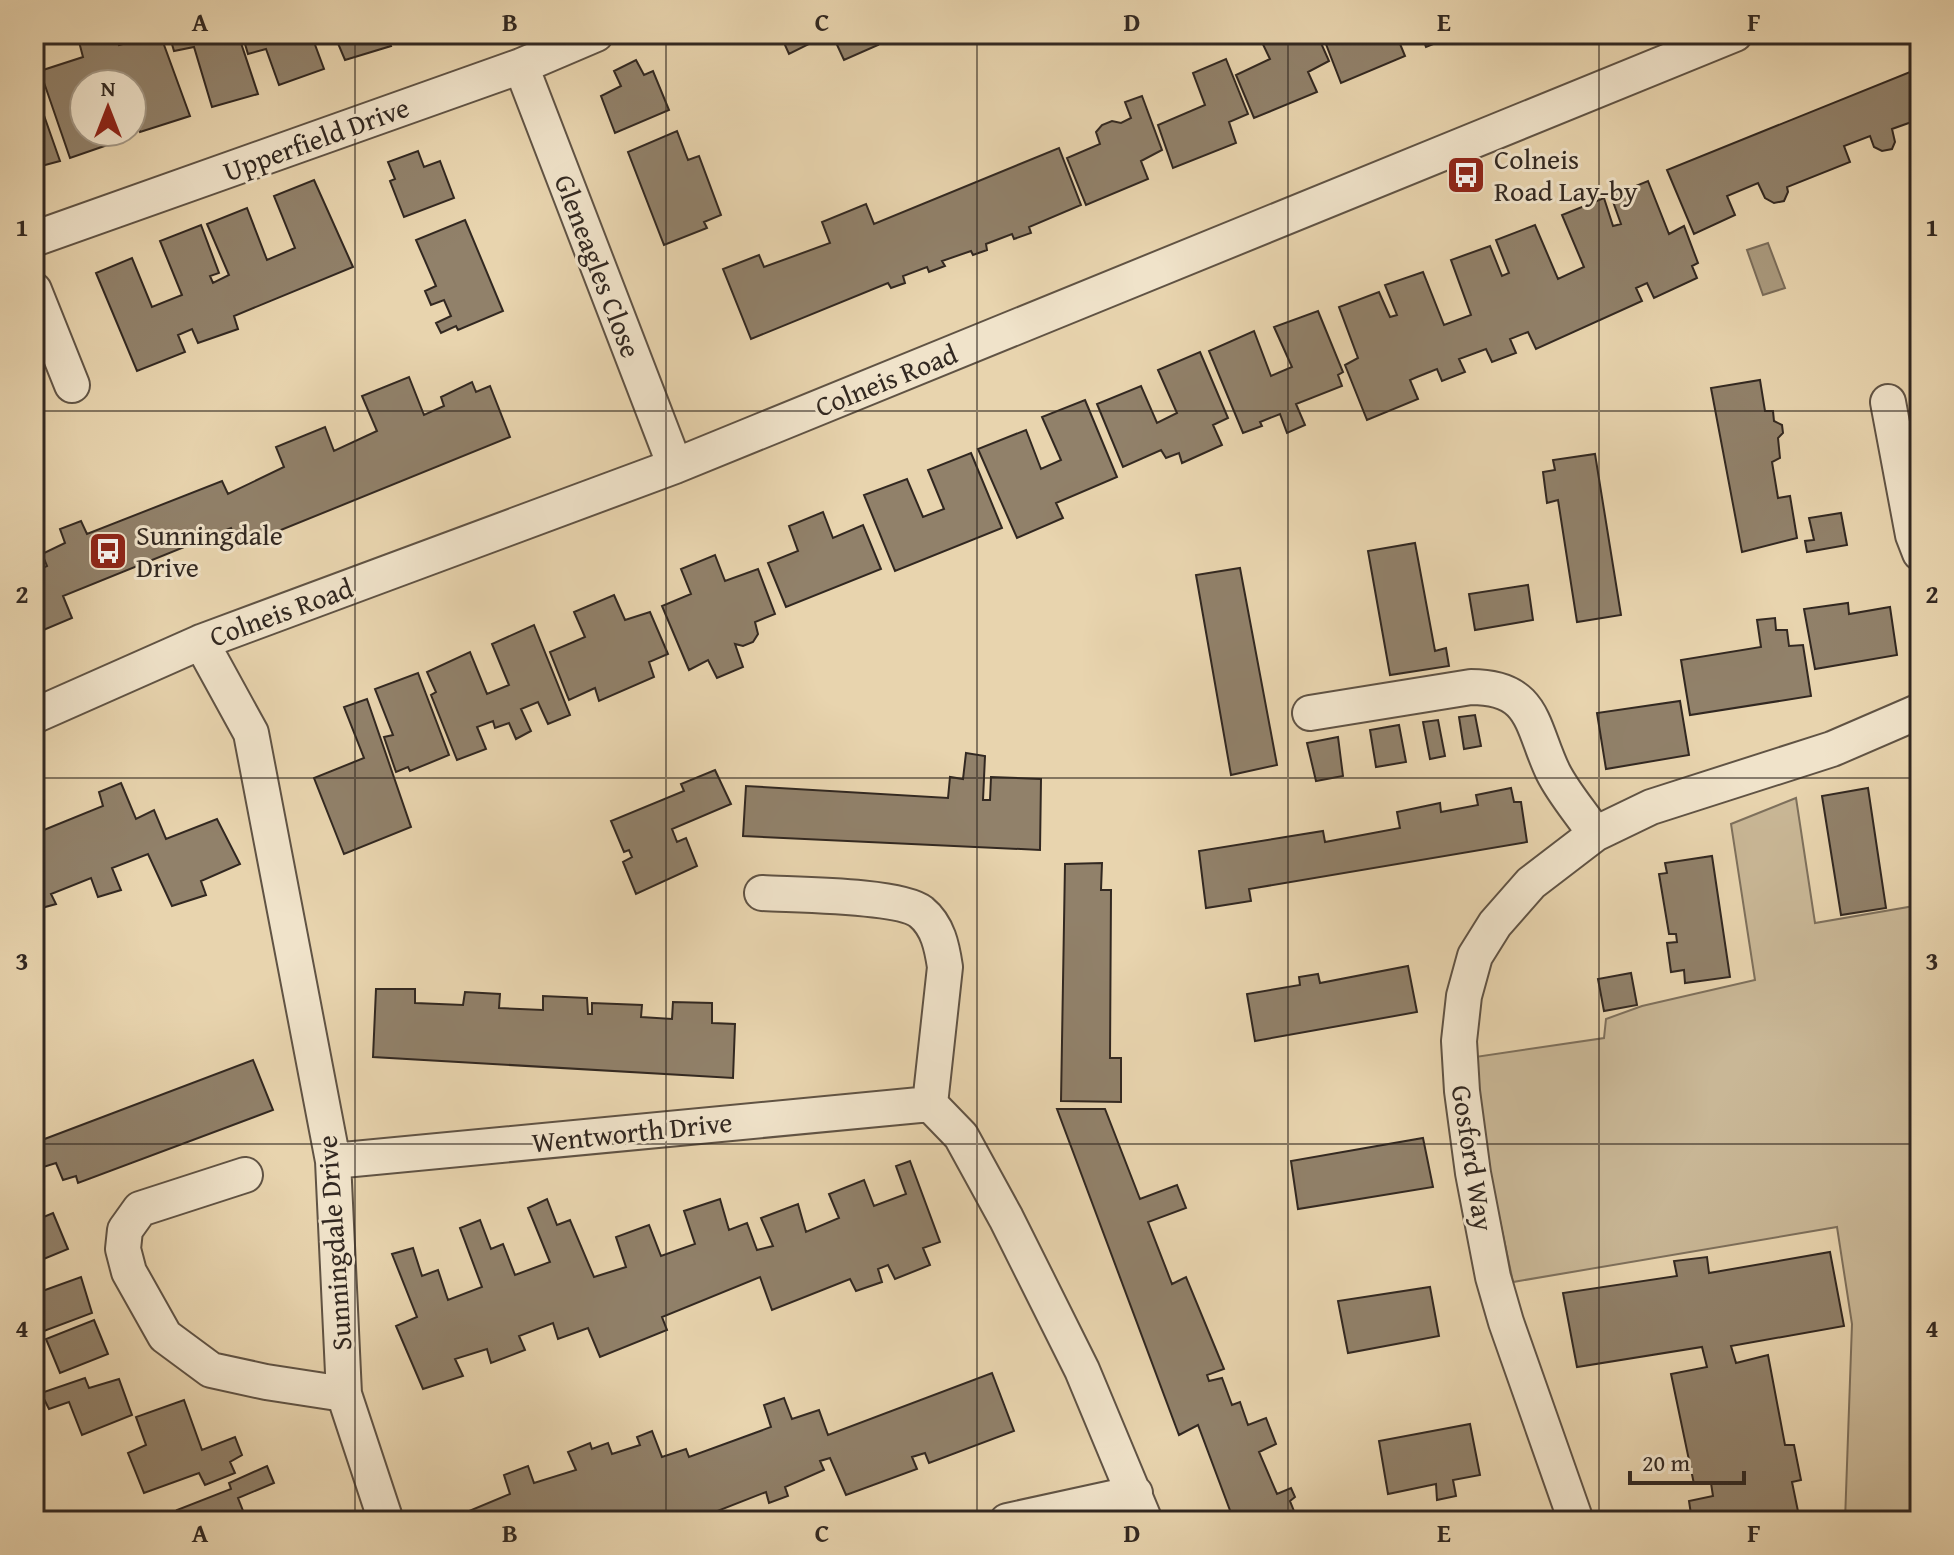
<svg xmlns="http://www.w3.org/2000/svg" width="1954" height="1555" font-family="'Gentium Book Plus',serif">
<rect width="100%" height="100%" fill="#e8d4ae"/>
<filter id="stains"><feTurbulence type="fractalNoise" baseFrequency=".0025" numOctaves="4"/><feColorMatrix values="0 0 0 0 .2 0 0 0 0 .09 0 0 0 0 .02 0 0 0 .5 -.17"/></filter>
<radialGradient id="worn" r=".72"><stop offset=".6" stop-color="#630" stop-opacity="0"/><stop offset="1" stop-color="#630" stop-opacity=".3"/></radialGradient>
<path fill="#c9b796" stroke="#7e705c" stroke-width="2" d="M1796,798L1815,923L1920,905V1521H1845L1852,1324L1837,1227L1513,1282L1483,1141L1475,1057L1604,1038L1606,1019L1642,1006L1755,980L1731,824Z"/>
<path fill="#aa9a7e" stroke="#7a6c59" stroke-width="2" d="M1768,243L1785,288L1763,295L1747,250Z"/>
<path fill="#91816a" stroke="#322821" stroke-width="2" d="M77,34H115L119,45L160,34L190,116L140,132L132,108V84H84V132H113L116,142L70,158L40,71L83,57Z
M169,34H238L258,94L212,107L194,47L174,51Z
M242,34H311L324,69L279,85L266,49L248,54Z
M334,34H386L391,46L345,60Z
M394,34H420L396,42Z
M780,34H818L812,37L813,42L789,54Z
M832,34H873L878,45L844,60Z
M1258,34H1287L1290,41L1306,34H1317L1329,61L1308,72L1317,92L1254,118L1236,75L1270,59Z
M1334,34H1410L1398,39L1405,56L1341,83L1324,39Z
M1421,34H1458L1426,47Z
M1226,59L1248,114L1229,122L1236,143L1173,168L1158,125L1205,105L1193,73Z
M636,60L644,75L653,71L669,110L615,133L601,96L621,86L614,71Z
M1920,68V119L1892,129L1895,142L1892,149L1882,151L1874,147L1870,136L1844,146L1850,162L1787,187L1788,192L1784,201L1774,203L1765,198L1758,183L1727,196L1735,215L1694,234L1667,170Z
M34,87L60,161L34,168Z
M1142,96L1162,150L1141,161L1148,179L1086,205L1067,158L1100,144L1096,132L1102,125L1112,121L1121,123L1131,118L1125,102Z
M677,131L688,160L699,156L721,215L704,222L707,228L664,245L628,152Z
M1059,148L1081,205L1029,227L1031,233L1014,239L1012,234L986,244L987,250L973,255L971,251L942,261L945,266L929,272L927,267L903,276L905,283L891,288L888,283L751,339L723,269L759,255L764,267L830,243L822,222L866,204L874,224Z
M418,151L424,167L440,161L454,198L404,217L390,181L395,179L388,162Z
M314,180L353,267L234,316L238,329L198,343L192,329L178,335L185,352L137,371L96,273L132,258L152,307L182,295L160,241L201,225L219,273L210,276L213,283L229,275L207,224L247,208L267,260L295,248L274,196Z
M1648,181L1669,234L1684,226L1698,263L1692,266L1697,278L1654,298L1647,283L1636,288L1642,301L1536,349L1528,332L1510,339L1516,353L1492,362L1486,349L1459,359L1465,372L1442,381L1437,369L1417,377L1410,380L1418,399L1367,420L1345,365L1358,358L1339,307L1379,292L1390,317L1397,315L1385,285L1423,272L1444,325L1471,315L1451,260L1490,246L1502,276L1509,273L1496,240L1535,225L1558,279L1584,267L1562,215L1604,198L1613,226L1621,224L1611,196Z
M465,220L503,311L458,330L456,326L441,333L436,323L451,316L444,300L431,305L425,291L436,286L416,240Z
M1318,311L1343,372L1338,375L1342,386L1296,404L1305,425L1287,433L1280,414L1260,422L1262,426L1243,433L1209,351L1254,331L1271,376L1292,367L1274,327Z
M1200,352L1228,418L1213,425L1222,445L1182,463L1179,453L1166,458L1161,450L1123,467L1097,404L1141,386L1157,423L1177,413L1158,370Z
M409,377L424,415L444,406L441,397L472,382L476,392L490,386L510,437L239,547L231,528L63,596L72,618L34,634V572L47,566L42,554L65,543L60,529L81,521L87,534L222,481L228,494L284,467L276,447L325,427L334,451L377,431L362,396Z
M1760,380L1765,411H1773L1774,421L1782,425L1783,433L1778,438L1780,458L1772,462L1778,498L1790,496L1797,538L1742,552L1711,388Z
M1085,400L1117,477L1056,503L1063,518L1017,538L978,449L1026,430L1041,469L1061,460L1042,417Z
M971,453L1002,528L895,571L864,495L907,479L923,517L944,509L928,470Z
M1595,454L1621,615L1577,622L1558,500L1547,503L1543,472L1555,470L1553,460Z
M823,512L833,538L863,525L881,569L786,607L768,563L798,551L789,526Z
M1841,513L1847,545L1807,552L1805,541L1814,540L1809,518Z
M1415,543L1435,651L1446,648L1449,666L1390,675L1368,551Z
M715,555L725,581L758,569L775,614L755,622L758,634L753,642L743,646L735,644L743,667L717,678L708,660L689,670L662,606L691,594L681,569Z
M1240,568L1277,765L1231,775L1196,575Z
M1528,585L1533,620L1475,630L1469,594Z
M614,595L625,620L650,612L668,654L649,662L654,677L599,701L595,688L569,700L550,652L585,637L574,612Z
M1848,603L1849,614L1890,607L1897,655L1815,669L1804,609Z
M1775,618L1776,630H1787L1789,646L1803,645L1811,696L1690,715L1681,660L1761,647L1757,620Z
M534,625L570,715L548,724L538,702L521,709L531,731L516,739L509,723L495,728L493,721L477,727L486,749L457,760L431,695L436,692L427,672L470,652L487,694L509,685L492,644Z
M418,673L449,755L410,771L408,767L396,772L384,737L393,735L375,689Z
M367,699L411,827L344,854L314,778L364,758L344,707Z
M1680,701L1689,755L1606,769L1597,713Z
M1475,715L1481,746L1464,749L1459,717Z
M1438,720L1445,756L1430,759L1423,722Z
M1399,725L1406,762L1376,767L1370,730Z
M1338,737L1343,776L1316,781L1307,743Z
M966,753L985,756L983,800H990L991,777L1041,779L1040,850L743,836L746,786L948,798L950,777L963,779Z
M715,770L731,804L672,829L677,842L686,838L697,866L636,894L623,862L632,857L629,850L624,852L611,821L684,791L681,784Z
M121,783L136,819L154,810L166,839L217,819L240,864L201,881L206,895L172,906L148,854L112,868L121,890L98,897L91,878L51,894L56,904L38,909L34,900V834L103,806L99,792Z
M1511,788L1514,802H1521L1527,842L1249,889L1251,901L1206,908L1199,851L1323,831L1325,842L1400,828L1397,812L1440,803L1441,812L1478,805L1476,795Z
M1868,788L1886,908L1841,915L1822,796Z
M1712,856L1730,977L1685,983L1684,970L1671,972L1667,943L1677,942L1676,934H1669L1659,874L1667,873L1665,863Z
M1102,863L1101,890H1111L1110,1058H1121V1102L1061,1101L1065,864Z
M1408,966L1417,1012L1255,1041L1247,994L1300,985L1299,977L1318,974L1320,983Z
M1631,973L1637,1005L1604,1011L1598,979Z
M376,989H415V1003L463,1005L465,992L500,994L499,1008L543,1010V996L587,998L588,1014H592V1003L642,1005L641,1017L672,1019L673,1002L712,1003V1023L735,1024L733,1078L373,1057Z
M253,1060L273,1110L78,1183L76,1176L63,1180L56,1163L34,1170V1143Z
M1057,1109H1105L1140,1199L1177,1185L1186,1208L1148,1222L1172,1284L1186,1277L1224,1369L1207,1375L1209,1381L1222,1378L1232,1405L1240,1402L1248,1425L1266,1418L1276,1444L1259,1452L1277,1494L1291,1488L1295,1497L1290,1501L1298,1521H1234L1198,1425L1179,1435Z
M1423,1138L1433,1187L1298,1209L1291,1161Z
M910,1161L940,1242L923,1248L930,1265L895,1279L888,1265L878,1269L882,1282L856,1291L850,1279L772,1310L760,1277L662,1317L667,1330L600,1357L588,1328L558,1339L553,1323L519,1336L525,1350L491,1363L487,1349L455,1359L463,1376L423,1389L396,1326L417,1317L392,1254L413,1248L422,1276L438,1270L448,1300L482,1287L460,1228L480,1220L491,1249L503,1244L515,1275L550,1262L528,1208L547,1199L557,1225L570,1220L594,1277L626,1267L616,1237L649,1225L661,1256L695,1244L684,1211L720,1199L729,1230L747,1223L757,1250L773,1246L761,1218L798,1204L806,1232L839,1218L829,1194L864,1180L874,1206L906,1194L896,1166Z
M53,1213L68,1249L34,1263V1221Z
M1830,1252L1844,1326L1731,1346L1736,1363L1768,1355L1785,1445H1794L1801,1480L1792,1482L1800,1521H1692L1689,1501L1713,1496L1711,1483L1694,1484L1671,1374L1707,1367L1702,1347L1577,1367L1563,1293L1677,1276L1674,1261L1707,1257L1709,1273Z
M81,1277L92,1313L44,1331L34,1304V1294Z
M1430,1287L1439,1336L1348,1353L1338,1301Z
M94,1320L108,1354L60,1373L46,1339Z
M992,1373L1014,1431L929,1463L925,1453L912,1457L917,1469L846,1495L830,1458L820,1461L824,1470L785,1487L788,1496L769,1503L766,1492L692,1521H664L660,1513L640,1521L637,1512L615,1521H473L469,1511L510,1494L504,1475L528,1466L534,1483L576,1470L568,1452L590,1443L592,1449L608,1443L612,1454L640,1445L637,1437L652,1431L662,1457L686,1449L689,1457L771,1427L764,1405L784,1398L792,1419L819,1410L828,1435Z
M85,1378L89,1388L119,1379L132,1415L82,1435L69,1402L49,1409L41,1393Z
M184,1400L202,1450L235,1437L242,1455L230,1462L235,1473L205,1485L199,1473L144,1493L128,1453L146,1445L136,1417Z
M1470,1424L1480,1475L1453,1480L1456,1496L1437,1500L1436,1484L1388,1494L1379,1441Z
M267,1466L274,1483L238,1498L247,1521H182L177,1510L231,1489L229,1483Z"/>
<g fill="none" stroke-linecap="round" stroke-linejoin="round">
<defs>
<path id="street" d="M521,66L675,466
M34,239L521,66L596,34
M34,290L72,385
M1888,402L1913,535L1920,553
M201,642L251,733L333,1161L344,1394L386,1521
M1310,713L1471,687C1535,687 1531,726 1553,772C1564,794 1582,814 1595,834
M34,716L201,642L675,466L1735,34
M762,893C795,895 899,895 921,912C938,926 942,947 945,967L930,1104L961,1136L1006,1218L1082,1370L1145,1521
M333,1161L930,1104
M245,1175L140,1209L125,1230L123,1249L129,1272L165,1336L211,1370L266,1382L344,1394
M1007,1521L1135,1493
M1576,1521L1506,1322L1493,1277L1473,1173L1462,1091L1459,1041L1464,996L1475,956L1495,924L1531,883L1595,834L1651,807L1832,749L1920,711"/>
</defs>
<use href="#street" stroke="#605344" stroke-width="38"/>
<use href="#street" stroke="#f0e3ca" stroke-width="34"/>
</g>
<path fill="none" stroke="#322821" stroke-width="2" stroke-opacity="0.55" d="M355,34V1521M666,34V1521M977,34V1521M1288,34V1521M1599,34V1521M34,411H1920M34,778H1920M34,1144H1920"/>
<defs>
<symbol id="bus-square" viewBox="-11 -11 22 22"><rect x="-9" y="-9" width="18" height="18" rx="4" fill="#8f2418" stroke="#f0e3ca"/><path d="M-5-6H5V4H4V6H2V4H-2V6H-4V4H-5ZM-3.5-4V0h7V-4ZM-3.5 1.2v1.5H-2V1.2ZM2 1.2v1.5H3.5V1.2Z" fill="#fff"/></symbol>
</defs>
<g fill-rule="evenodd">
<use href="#bus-square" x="1444" y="153" width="44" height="44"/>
<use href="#bus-square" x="86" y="529" width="44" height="44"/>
</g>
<g text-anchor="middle" stroke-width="6" stroke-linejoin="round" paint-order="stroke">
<g font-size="28" fill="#322821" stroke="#f0e3ca">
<text transform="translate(316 139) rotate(-20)" y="10">Upperfield Drive</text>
<text transform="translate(598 266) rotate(69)" y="10">Gleneagles Close</text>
<text transform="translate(886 380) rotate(-22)" y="10">Colneis Road</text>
<text transform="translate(281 612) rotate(-20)" y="10">Colneis Road</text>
<text transform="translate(632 1132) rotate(-6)" y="10">Wentworth Drive</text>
<text transform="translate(1473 1158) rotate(81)" y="10">Gosford Way</text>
<text transform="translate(334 1243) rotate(-94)" y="10">Sunningdale Drive</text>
</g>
<g font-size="28" fill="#322821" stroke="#f0e3ca" text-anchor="start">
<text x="1494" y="169">Colneis<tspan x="1494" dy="32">Road Lay-by</tspan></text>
<text x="136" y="545">Sunningdale<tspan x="136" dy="32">Drive</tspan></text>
</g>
</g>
<rect width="1954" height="1555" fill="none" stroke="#e8d4ae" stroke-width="88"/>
<g transform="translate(108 108)"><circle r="38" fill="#f0e3ca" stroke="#a49886" stroke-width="2"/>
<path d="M0-6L14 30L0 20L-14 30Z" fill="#8f2418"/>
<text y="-12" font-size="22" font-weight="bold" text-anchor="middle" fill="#322821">N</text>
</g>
<path d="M1630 1471v12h114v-12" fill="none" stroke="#322821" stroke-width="4"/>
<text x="1642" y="1471" font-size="24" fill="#322821" stroke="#f0e3ca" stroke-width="6" paint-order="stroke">20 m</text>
<rect x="44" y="44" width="1866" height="1467" fill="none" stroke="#322821" stroke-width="3"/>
<g font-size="26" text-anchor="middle" font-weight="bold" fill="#322821">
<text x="200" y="31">A</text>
<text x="510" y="31">B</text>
<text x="822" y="31">C</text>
<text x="1132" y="31">D</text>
<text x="1444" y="31">E</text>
<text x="1754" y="31">F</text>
<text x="22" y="236">1</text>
<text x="1932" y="236">1</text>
<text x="22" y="603">2</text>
<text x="1932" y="603">2</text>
<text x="22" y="970">3</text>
<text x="1932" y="970">3</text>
<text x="22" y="1337">4</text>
<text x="1932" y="1337">4</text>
<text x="200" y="1542">A</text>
<text x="510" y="1542">B</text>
<text x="822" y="1542">C</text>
<text x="1132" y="1542">D</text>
<text x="1444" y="1542">E</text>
<text x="1754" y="1542">F</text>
</g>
<rect width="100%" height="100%" filter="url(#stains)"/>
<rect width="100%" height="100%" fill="url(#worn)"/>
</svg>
